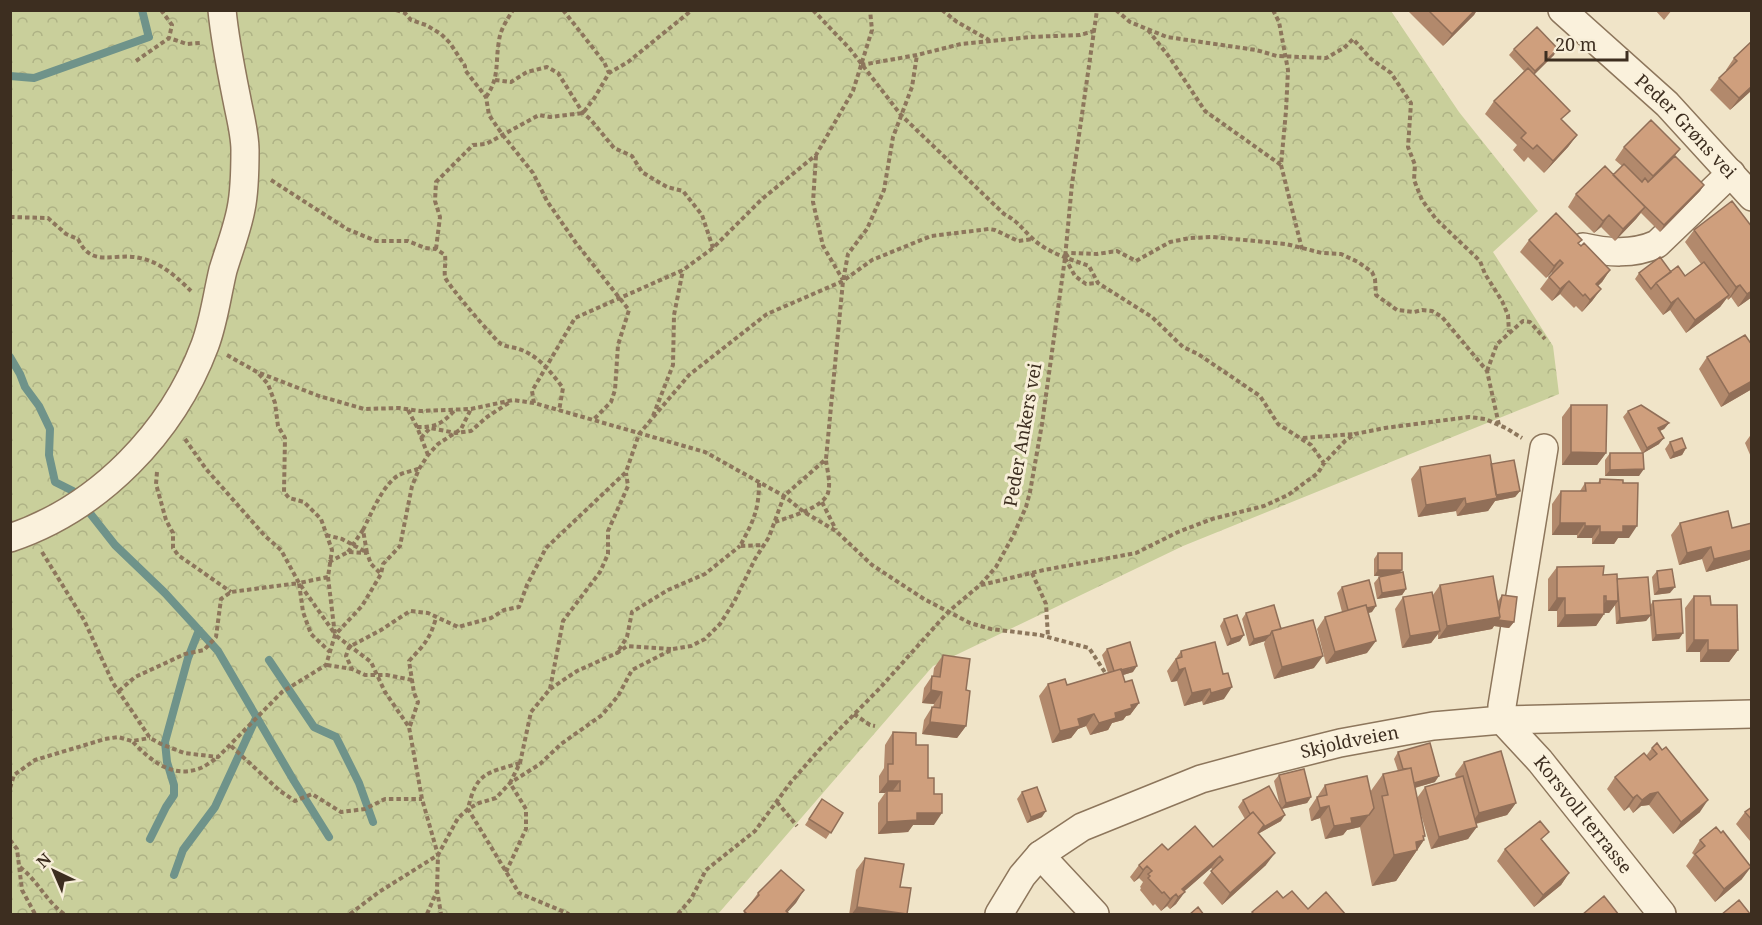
<svg xmlns="http://www.w3.org/2000/svg" width="1762" height="925" font-family="'Noto Serif',serif">
<defs>
<pattern id="forest-crowns" width="20" height="18" patternUnits="userSpaceOnUse" patternTransform="scale(1.5)"><rect width="20" height="18" fill="#c9cf9b"/><path d="M2 6a3 3 0 1 1 6 0M12 15a3 3 0 1 1 6 0" fill="none" stroke="#aeb285"/></pattern>
</defs>
<rect width="100%" height="100%" fill="#f0e4c8"/>
<path fill="url(#forest-crowns)" d="M10,11H1391L1459,112L1538,211L1493,252L1553,346L1559,394L1183,546L933,666L718,914H11Z"/>
<g fill="none" stroke-linecap="round" stroke-linejoin="round">
<path stroke="#6f938a" stroke-width="8" d="M142,10L148,34
M10,76L34,78L149,37
M10,357L20,374L25,387L39,406L50,429L49,455L55,482L73,491
M89,512L115,545L165,593L218,651L294,781L329,837
M269,660L314,727L336,737L359,783L373,822
M150,839L166,807L174,795V785L167,762L165,742L188,658L199,630
M174,875L183,850L215,807L257,716"/>
<defs>
<g id="minor">
<path id="s1" d="M1562,10L1667,104L1752,197"/>
<path d="M1583,247C1608,253 1633,255 1657,244L1731,173"/>
<path id="s2" d="M1544,448L1502,706V720L1540,761L1662,914"/>
<path d="M10,538C99,508 172,433 205,345C214,321 217,295 223,270C229,250 237,230 241,209C245,190 245,169 245,150C245,134 240,116 237,100C231,70 225,41 222,10"/>
<path d="M1040,855L1095,914"/>
<path id="s3" d="M999,914L1022,876L1040,855L1082,827L1201,779L1260,763L1340,743L1433,726L1502,720L1752,714"/>
</g>
</defs>
<use href="#minor" stroke="#8d765c" stroke-width="30"/>
<path stroke="#8d765c" stroke-width="4" stroke-dasharray="4.5 3" stroke-linecap="butt" d="M161,10L172,25L169,38
M396,10L405,13L411,20L426,25L441,34L450,43L465,66V70L486,97L489,115L502,134L533,173L547,201L576,243L629,310L618,345L615,390L611,402L593,420
M563,10L604,62L609,73
M813,10L850,49L901,115L1004,214C1019,222 1021,228 1033,239C1048,253 1070,259 1089,266L1098,283L1152,317L1183,347L1198,354L1260,396L1278,424L1311,445L1324,463
M942,10L957,22L989,40
M1116,10L1130,22L1167,37L1256,50L1277,56L1326,58L1344,48L1353,39L1371,59L1391,73L1411,103L1408,147L1415,165L1414,180L1422,200L1436,219L1480,261L1485,274L1502,301L1508,315L1509,332
M1273,10L1279,22L1288,70L1286,111L1281,165L1302,249
M1148,30L1170,58L1205,111L1281,165
M136,61L169,38L187,44L200,43
M861,65L917,55L961,44L1030,37L1080,35L1094,31
M495,80L511,82L527,72L547,67L558,73L583,113L591,120L614,148L632,156L642,172L655,180L667,187L683,191L702,215L713,248
M486,97C500,77 495,63 499,41C500,30 507,20 513,10
M816,156L813,202L823,246L843,280
M271,180L347,229L376,241H408L425,248L436,249L445,255C446,263 444,270 445,277C446,283 495,340 501,344C506,347 513,347 519,349C539,356 551,372 563,388L559,411
M10,217L48,218L66,234L78,239C92,269 114,252 140,258C160,262 177,277 191,291
M436,249L440,217L435,201L436,182L473,145L486,144L539,115L550,117L583,113L595,97L609,73L628,62L692,10
M1065,257L1071,253L1097,254L1117,251L1136,261L1170,242L1190,238L1213,237L1286,244L1322,253L1341,254L1358,262L1372,272L1375,279L1376,295L1397,310L1414,312L1422,310L1432,311L1442,317L1487,371L1499,425
M1065,258L1075,276L1086,284L1098,283
M227,355L257,372L319,396L364,409L399,408L420,411L471,409L513,400L534,403L705,452L784,496L804,512L836,531L872,565L924,599L970,623L991,629L1040,635L1089,648L1108,677
M1487,371L1497,344L1523,321L1530,322L1545,339
M259,374L268,384L275,403L278,426L285,438L284,492L289,498L304,502L321,519L332,550L328,577L299,583L303,612L311,634L330,652
M534,403L532,391L575,318L683,270L713,248L762,199L816,155L853,91L872,30L870,10
M408,410L417,427L428,455
M653,416L673,365L674,315L683,270
M417,427C435,428 443,423 455,410
M421,438L430,428L456,433L471,431L487,417L510,402
M1303,438L1354,434
M185,439L206,469L265,536L281,550L299,583L335,634
M157,472L156,484L166,520L173,533V548L178,555L231,592
M759,483C759,510 753,522 740,546L764,545
M822,502L836,530
M775,522C789,517 823,508 828,493C831,482 827,470 826,460
M363,530C371,514 383,484 399,475C405,472 412,471 418,469
M326,535L342,539L366,552
M42,552L84,620L113,683L150,738L161,744L184,753L218,757L282,692L326,665L335,635L362,606L381,574L383,564L400,546L412,486L419,469L428,455L438,444L461,429L471,409
M348,552L363,530L367,553
M329,562L348,552L367,553L371,564L380,573
M1032,573L1046,604L1048,637
M328,577L335,635L371,662L385,692L409,727L422,799L438,855L437,890L441,914
M981,585L1044,570L1136,553L1178,532L1212,519L1264,506L1288,495L1318,473L1324,463L1345,441L1355,434L1385,428L1469,417L1485,419L1506,428L1522,438
M671,649L627,646L617,653L627,637L632,612L668,590L705,574L740,546
M327,665L352,669
M412,680L387,675H365L352,669L346,656L349,647L381,630L410,611L428,613L458,627L491,618L504,610L519,607L527,585L546,548L626,472L639,434L689,375L767,314L843,281L872,260L931,236L989,229L995,230L1018,241L1033,239
M550,689L577,671L617,653
M119,691L135,677L185,654L204,650L216,637L221,599L231,592L299,583
M854,714L870,725L875,726
M410,726L418,702L414,693L409,661C424,645 430,639 436,618
M133,742C150,760 171,778 198,769C205,767 212,761 218,757
M231,746L280,791L295,801L312,794L341,812L365,809L385,799H422
M520,763C487,773 476,772 468,809L519,893L569,914
M10,788L14,775L35,760L105,739L118,737L132,741L150,738
M777,802L797,826
M10,840L17,849L22,890L35,914
M20,867C39,882 45,900 64,914
M506,872L526,829V809L510,783L520,763L531,712L550,689L563,621L600,572L608,554V531L628,486L626,473
M350,914L379,892L438,855L458,818L468,809L479,803L496,798L510,783L540,764L561,744L602,715L618,696L632,670L673,649L691,646L705,639L720,624L734,602L755,559L769,537L784,496L826,459L843,281L848,254L867,229L884,190L893,137L912,87L917,55
M427,914L437,891
M678,914L691,899L706,870L755,831L791,782L819,750L880,688L948,612L980,585L996,567L1013,536L1026,507L1030,492L1042,424L1065,258L1072,184L1097,10"/>
<use href="#minor" stroke="#faf1dc" stroke-width="27"/>
</g>
<path fill="#b2896c" d="M1407,10H1477L1474,15L1443,46Z
M1655,10H1672L1664,20Z
M1752,41V90L1730,110L1710,90L1719,78L1727,71L1726,70L1734,58Z
M1514,49L1554,55L1534,74L1563,121L1577,135L1568,147L1544,173L1528,157L1524,162L1513,150L1517,145L1485,114L1494,101L1524,71L1509,55Z
M1624,147L1675,156L1704,185L1700,191L1660,232L1641,213L1636,219L1615,241L1601,227L1594,233L1568,207L1576,194L1613,175L1622,166L1615,160Z
M1752,227V297L1738,307L1731,297L1728,300L1727,298L1720,307L1686,333L1670,310L1663,315L1635,279L1639,273L1671,272L1685,276L1701,264L1685,242L1694,230Z
M1529,240H1582L1578,244L1610,270L1602,282L1598,286L1601,289L1592,301L1582,312L1576,306L1574,308L1560,294L1552,301L1540,289L1552,273V272L1546,278L1520,252Z
M1707,357L1752,389L1721,407L1699,369Z
M1571,405L1606,453L1597,465H1562V417Z
M1628,411L1669,423L1664,429L1660,431L1659,444L1643,453L1639,476H1605V460L1610,453H1642L1623,417Z
M1752,433V457H1751L1745,443Z
M1670,442L1686,448L1682,455L1670,459L1665,449Z
M1491,464L1520,491L1515,497L1495,501L1488,511L1457,516L1456,511L1418,517L1411,479L1420,467Z
M1600,479L1623,483L1629,538H1618L1614,544H1592V538H1577V535H1552V504L1561,491H1580L1585,483H1598Z
M1680,523L1732,528L1752,523V557L1749,560L1706,572L1702,559L1679,565L1671,535Z
M1378,553L1400,572L1406,589L1402,595L1377,599L1374,583L1379,577L1381,576H1374V559Z
M1557,567L1603,575L1618,579L1650,606L1653,601L1683,633L1679,639L1652,641L1650,616L1646,621L1616,624L1615,605L1609,613H1604V614L1596,626L1557,627V611H1548V579Z
M1657,571L1670,593L1654,595L1652,577Z
M1440,585L1498,601L1502,595L1514,622L1509,628L1494,626L1492,629L1438,639V634L1431,643L1402,648L1395,609L1403,597L1433,595Z
M1342,587L1372,612L1368,613L1367,653L1326,664L1317,629L1325,617L1342,612L1337,593Z
M1694,596L1711,605L1738,650L1729,662H1700V652H1686L1685,608Z
M1246,613L1281,629L1314,668L1274,679L1264,644L1265,641L1249,646L1242,619Z
M1224,619L1240,641L1227,646L1220,626Z
M1107,649L1133,672L1123,675L1125,682L1139,703L1130,715L1126,716L1123,720L1112,723L1108,730L1090,735L1086,726L1078,729L1071,738L1052,743L1039,696L1048,684L1067,685L1108,673L1102,655Z
M1181,651L1224,699L1203,705L1202,701L1184,706L1177,681L1171,682L1167,671Z
M943,655L966,690V726L957,738L922,734L924,720L932,707H933L934,704L922,703L924,688L932,676H933L934,668Z
M893,732L916,745L934,794V825H913L908,832L878,834V803L885,793H879V776L884,768L885,745Z
M1652,748L1700,812L1673,834L1649,805L1641,806L1633,813L1629,807L1624,811L1607,789L1615,777L1646,756Z
M1398,752L1435,782L1415,788L1417,798L1425,787L1456,778L1455,774L1464,762L1516,803L1507,815L1476,824L1468,839L1431,849L1420,811L1424,840L1396,881L1372,886L1360,827L1347,830L1343,835L1325,839L1320,818L1311,821L1309,809L1325,785L1370,792L1383,774L1398,771L1394,759Z
M1279,775L1311,797L1307,803L1282,809L1281,821L1258,834L1266,865L1222,905L1203,883L1213,870L1211,868L1184,891L1176,904L1170,909L1167,906L1161,911L1155,904L1153,906L1140,890L1141,888L1140,887L1143,882L1139,878L1134,882L1130,877L1139,865L1168,850L1213,847L1245,819L1238,807L1243,800L1280,806L1274,781Z
M1022,792L1042,817L1027,823L1017,799Z
M822,799L843,813L826,839L805,825Z
M1752,807V840L1750,841L1736,824L1745,812Z
M1700,840L1742,879L1715,902L1686,866L1694,855L1692,853Z
M1543,841L1569,873L1561,885L1534,907L1497,861L1505,849Z
M865,858L907,914V915H849L856,870Z
M804,890L787,912L790,915H742L758,893Z"/>
<path fill="#916f58" d="M1475,10H1477L1474,15L1443,46L1452,34Z
M1558,49L1554,55L1531,78L1535,71Z
M1752,86V90L1730,110L1739,98Z
M1577,135L1568,147L1544,173L1553,161Z
M1680,149L1671,161L1644,188L1653,176Z
M1704,185L1700,191L1660,232L1664,225Z
M1645,207L1636,219L1615,241L1623,229Z
M1609,215L1601,227L1594,233L1603,221Z
M1560,260L1552,272L1546,278L1554,266Z
M1610,270L1602,282L1587,296L1596,284Z
M1569,281L1560,294L1552,301L1560,289Z
M1740,285L1731,297L1728,300L1736,287Z
M1601,289L1592,301L1582,312L1590,300Z
M1752,291V297L1738,307L1747,294Z
M1729,295L1720,307L1686,333L1695,320Z
M1678,298L1670,310L1663,315L1671,303Z
M1752,381V389L1721,407L1729,394Z
M1669,423L1664,429L1653,434L1658,428Z
M1664,438L1659,444L1642,454L1647,448Z
M1686,448L1682,455L1670,459L1674,453Z
M1571,452L1606,453L1597,465H1562Z
M1644,469L1639,476H1605L1610,470Z
M1520,491L1515,497L1495,501L1488,511L1457,516L1466,504L1491,496Z
M1465,498L1456,511L1418,517L1426,505Z
M1560,523H1585L1577,535H1552Z
M1585,526H1600L1592,538H1577Z
M1623,526H1637L1629,538H1618L1614,544H1592L1600,532Z
M1711,547L1702,559L1679,565L1687,553Z
M1752,550V557L1749,560L1706,572L1714,559Z
M1378,570H1402L1397,576H1374Z
M1675,587L1670,593L1654,595L1659,589Z
M1406,589L1402,595L1377,599L1382,593Z
M1557,598H1565L1557,611H1548Z
M1606,601H1618L1609,613H1597Z
M1376,606L1372,612L1344,619L1349,613Z
M1604,614L1596,626L1557,627L1565,615Z
M1651,615L1646,621L1616,624L1620,618Z
M1500,617L1514,622L1509,628L1494,626L1492,629L1438,639L1447,626Z
M1440,631L1431,643L1402,648L1410,636Z
M1683,633L1679,639L1652,641L1656,635Z
M1244,635L1240,641L1227,646L1231,639Z
M1270,635L1265,641L1249,646L1254,639Z
M1694,640H1708L1700,652H1686Z
M1376,641L1367,653L1326,664L1335,652Z
M1708,650H1738L1729,662H1700Z
M1323,656L1314,668L1274,679L1282,667Z
M1137,666L1133,672L1110,679L1114,673Z
M1185,668L1177,681L1171,682L1179,670Z
M1232,687L1224,699L1203,705L1211,693Z
M1210,689L1202,701L1184,706L1192,693Z
M931,690L942,692L934,704L922,703Z
M1139,703L1130,715L1126,716L1123,720L1112,723L1108,730L1090,735L1099,723L1115,713L1131,705Z
M1094,714L1086,726L1078,729L1071,738L1052,743L1060,731L1078,719Z
M930,722L966,726L957,738L922,734Z
M1439,776L1435,782L1403,791L1408,785Z
M888,781H900L891,793L887,791L885,793H879Z
M1658,792L1649,805L1641,806L1633,813L1642,800L1650,794Z
M1637,795L1629,807L1624,811L1633,798Z
M1311,797L1307,803L1281,809L1286,803Z
M1708,800L1700,812L1673,834L1681,822Z
M1516,803L1507,815L1470,825L1479,813Z
M1329,806L1320,818L1311,821L1320,808Z
M1046,811L1042,817L1027,823L1031,817Z
M917,813H942L934,825H913L908,832L878,834L887,822Z
M1285,815L1281,821L1254,836L1259,830Z
M1369,815L1360,827L1347,830L1343,835L1325,839L1334,826L1351,818Z
M1477,827L1468,839L1431,849L1439,837Z
M1423,836H1425L1422,841L1424,840L1396,881L1372,886L1394,855L1416,842Z
M1275,853L1266,865L1222,905L1230,893Z
M1220,856L1211,868L1178,897L1182,889Z
M1147,866L1139,878L1134,882L1143,870Z
M1751,867L1742,879L1715,902L1724,889Z
M1569,873L1561,885L1534,907L1543,895Z
M804,890L796,903L785,915H784Z
M1185,892L1176,904L1170,909L1178,897Z
M1176,894L1167,906L1161,911L1170,899Z
M857,907L907,914V915H851Z"/>
<path fill="#cf9f7d" stroke="#916f58" stroke-width="1.5" d="M1428,10H1475L1452,34Z
M1537,27L1558,49L1535,71L1514,49Z
M1752,41V86L1739,98L1719,78L1737,61L1734,58Z
M1528,68L1570,111L1561,119L1577,135L1553,161L1537,145L1533,149L1521,138L1526,133L1494,101Z
M1651,120L1680,149L1653,176L1624,147Z
M1675,156L1704,185L1664,225L1613,175L1624,164L1642,182L1645,178L1648,182Z
M1605,166L1645,207L1623,229L1609,215L1603,221L1576,194Z
M1732,201L1752,227V291L1747,294L1740,285L1736,287L1694,230Z
M1556,213L1582,240L1578,243L1581,246L1584,243L1610,270L1596,284L1601,289L1590,300L1585,294L1583,296L1569,281L1560,289L1549,277L1563,263L1560,260L1554,266L1529,240Z
M1660,257L1671,272L1656,283L1651,289L1639,273Z
M1704,262L1729,295L1695,320L1678,298L1671,303L1656,283L1678,266L1685,276Z
M1745,335L1752,345V381L1729,394L1707,357Z
M1571,405H1607L1606,453L1571,452Z
M1641,405L1669,423L1658,428L1664,438L1647,448L1628,411Z
M1682,438L1686,448L1674,453L1670,442Z
M1610,453H1643L1644,469L1610,470Z
M1490,455L1497,498L1466,504L1465,498L1426,505L1420,467Z
M1514,460L1520,491L1496,495L1491,464Z
M1600,479L1623,480V483H1638L1637,526H1623V532H1600V526H1585V523H1560L1561,491H1586L1585,483H1600Z
M1728,511L1732,528L1752,523V550L1714,559L1711,547L1687,553L1680,523Z
M1378,553H1402V570H1378Z
M1604,566L1603,575L1617,574L1618,601H1606V596H1604V614L1565,615V598H1557V567Z
M1672,569L1675,587L1659,589L1657,571Z
M1403,572L1406,589L1382,593L1379,577Z
M1493,576L1500,617L1447,626L1440,585Z
M1648,577L1651,615L1620,618L1617,579Z
M1369,580L1376,606L1367,608L1366,605L1348,610L1342,587Z
M1432,592L1440,631L1410,636L1403,597Z
M1502,595L1517,597L1514,622L1498,620L1500,617L1499,611Z
M1694,596H1710L1711,605H1737L1738,650H1708V640H1694Z
M1681,599L1683,633L1656,635L1653,601Z
M1274,605L1281,629L1272,631L1270,635L1254,639L1246,613Z
M1366,605L1376,641L1335,652L1325,617Z
M1237,615L1244,635L1231,639L1224,619Z
M1313,620L1323,656L1282,667L1272,631Z
M1130,642L1137,666L1121,670V669L1114,671L1107,649Z
M1215,642L1223,674L1228,673L1232,687L1211,693L1210,689L1192,693L1185,668L1179,670L1176,659L1182,657L1181,651Z
M943,655L970,659L966,690L970,691L966,726L930,722L932,707L940,708L942,692L931,690L932,676L940,677Z
M1121,669L1125,682L1132,680L1139,703L1131,705L1132,708L1115,713L1116,718L1099,723L1094,714L1078,719L1080,726L1060,731L1048,684L1065,679L1067,685Z
M893,732L916,733V745H928V778H934V794H942V813H917V820L887,822V791H900V781H888V764H893Z
M1430,743L1439,776L1414,783L1411,768L1403,769L1398,752Z
M1657,743L1662,750L1666,747L1708,800L1681,822L1658,792L1650,794L1642,800L1637,795L1633,798L1615,777L1644,753L1650,760L1657,754L1652,748Z
M1501,751L1516,803L1479,813L1464,762Z
M1411,768L1425,836H1423L1424,840L1416,842L1417,850L1394,855L1382,796L1388,795L1383,774Z
M1304,769L1311,797L1286,803L1279,775Z
M1367,776L1374,808L1369,815L1351,818L1352,823L1334,826L1329,806L1320,808L1317,797L1327,795L1325,785Z
M1463,776L1477,827L1439,837L1425,787Z
M1269,786L1285,815L1262,828L1264,825L1253,812L1250,814L1243,800Z
M1037,787L1046,811L1031,817L1022,792Z
M822,799L843,813L831,833L809,819Z
M1752,807V820L1745,812Z
M1253,812L1264,825L1258,833L1275,853L1230,893L1211,871L1223,860L1220,856L1182,889L1185,892L1178,897L1176,894L1170,899L1164,892L1162,893L1148,878L1150,876L1148,874L1152,871L1147,866L1143,870L1139,865L1162,844L1168,850L1195,826L1213,847Z
M1540,821L1549,832L1541,839L1569,873L1543,895L1505,849Z
M1716,827L1721,833L1723,831L1751,867L1724,889L1695,854L1705,846L1700,840Z
M865,858L904,864L900,887L911,888L907,914L857,907Z
M781,870L804,890L786,911L790,915H748L744,911L759,895L758,893Z
M1277,891L1283,898L1292,891L1308,909L1326,892L1346,915H1255L1252,912Z
M1604,896L1619,915H1582Z
M1739,900L1751,915H1721Z
M1198,907L1204,915H1189Z"/>
<g text-anchor="middle" stroke-width="6" stroke-linejoin="round" paint-order="stroke">
<g font-size="18" fill="#3d2e20" stroke="#f7eed8">
<text dy="6" stroke="none"><textPath href="#s1" startOffset="170">Peder Grøns vei</textPath></text>
<text transform="translate(1023 435) rotate(-80)" y="6">Peder Ankers vei</text>
<text dy="6" stroke="none"><textPath href="#s3" startOffset="404">Skjoldveien</textPath></text>
<text dy="6" stroke="none"><textPath href="#s2" startOffset="400">Korsvoll terrasse</textPath></text>
</g>
</g>
<rect width="1762" height="925" fill="none" stroke="#3d2e20" stroke-width="24"/>
<g transform="translate(54 871) rotate(316)" stroke="#f7eed8" stroke-width="4.5" paint-order="stroke">
<path d="M0-4.5L10 22L0 15L-10 22Z" fill="#3d2e20"/>
<text y="-9" font-size="16" font-weight="bold" text-anchor="middle" fill="#3d2e20">N</text>
</g>
<path d="M1546 51v9h81v-9" fill="none" stroke="#3d2e20" stroke-width="3"/>
<text x="1555" y="51" font-size="18" fill="#3d2e20" stroke="#f7eed8" stroke-width="4.5" paint-order="stroke">20 m</text>
</svg>
